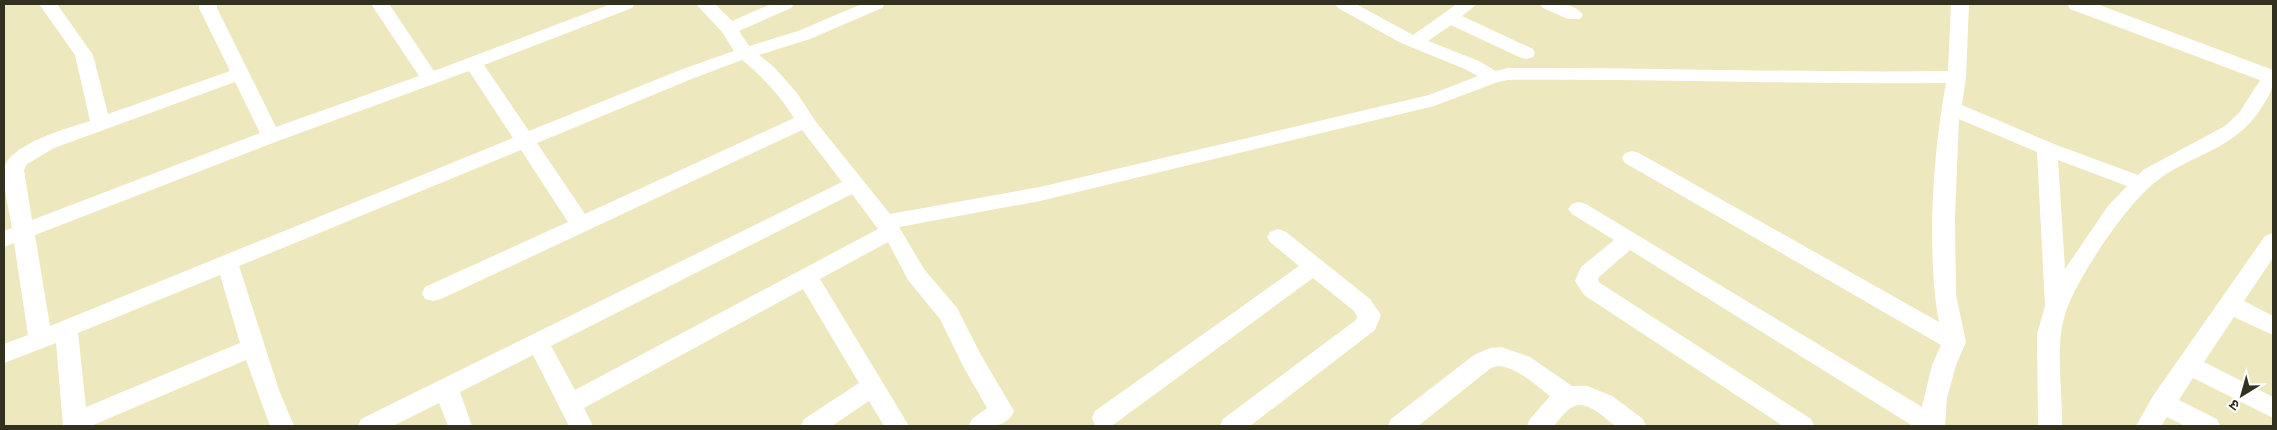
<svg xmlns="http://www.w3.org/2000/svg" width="2277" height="430" font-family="Bitter,'Noto Sans Devanagari',serif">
<rect width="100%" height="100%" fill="#ede8be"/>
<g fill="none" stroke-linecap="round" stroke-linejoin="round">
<path fill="#fff" fill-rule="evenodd" d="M39,4H57L93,55L108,114L230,71L199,8V4H217V8L276,127L419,76L371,4H389L434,71L611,4H635L632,8L484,65L529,131L680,70L734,51L722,32L696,4H715L732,21L771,4H794L791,8L739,31L749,46L798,31L862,4H885L882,8L810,39L759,55L774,67L797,93L816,122L890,214L1040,187L1429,95L1478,76L1465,69L1401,43L1338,8L1335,4H1356L1413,35L1457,4H1477L1462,16L1533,49L1535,53L1533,57L1526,59L1519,57L1451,25L1428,41L1479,61L1496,71L1508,68C1655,67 1801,73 1948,71L1951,4H1969L1966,77L1962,105L2054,144L2138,175L2143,170L2225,126L2239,113L2264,74L2273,73C2273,90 2271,93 2262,107C2234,151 2195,152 2158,180C2128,202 2082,271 2068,306C2053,342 2063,388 2062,426H2038L2037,334L2045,306L2037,152L1959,119L1955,217L1956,295L1966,342L1956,365L1947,398L1945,426H1913L1630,250L1599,277L1598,280L1600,283L1811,419L1814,426H1783L1584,295L1575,281L1581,267L1614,240L1572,214L1568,209L1572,204L1579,202L1586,204L1922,407L1932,365L1941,345L1625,163L1622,158L1625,153L1632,151L1639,153L1939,322C1926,253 1933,152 1946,83C1800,85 1654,78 1508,80L1498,82L1434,106L1040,201L899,227L924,269L957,308L981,355L1014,411C1005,430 987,426 969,426L972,419L987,408L963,366L940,319L908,280L888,242L820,279L909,426H884L869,401L832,426H801L804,419L859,383L803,289L584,408L593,426H569L533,355L460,392L472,426H448L439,403L393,426H358L361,419L842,182L802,130L441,299L433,301L425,299L422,293L425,287L568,222L521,150L239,266L279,390L294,426H270L246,360L91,426H63L56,343L4,363V344L28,335L14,243L4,247V231L12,228C10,214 2,181 4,169C9,144 68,128 90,121L75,55ZM742,60C763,77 780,96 794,118L585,214L537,143L694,78ZM469,71L513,138L50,326L35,235L278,141ZM235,82L260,133L32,220L24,170L27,164L54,148ZM2058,160L2127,186L2108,206L2065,269ZM852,194L878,229L575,390L551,346ZM220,275L240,343L86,407L78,333Z
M1540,4C1554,3 1574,2 1583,15L1580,19H1568L1543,8Z
M1278,229L1286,232L1370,299L1381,315L1375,330L1250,426H1220L1223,419L1356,320L1357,316L1354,311L1313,278L1113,425H1095L1092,418L1095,411L1299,266L1270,242L1267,237L1270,232Z
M2273,233V258L2244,301L2273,316V335L2234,317L2204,362L2273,397V418L2193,378L2179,400L2217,419L2220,426H2185L2167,417L2161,426H2136L2153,396L2265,236Z
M1501,347L1530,357L1572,386H1587L1612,396L1643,419L1646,426C1638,426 1623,429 1616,426C1611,424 1607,419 1603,416C1578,397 1571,404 1554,426H1527L1530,419L1550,396C1537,386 1508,359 1491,368L1418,426H1388L1391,419L1474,355L1490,348Z"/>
<path fill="#fff" fill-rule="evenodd" d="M2067,4H2097L2273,70V85L2070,9Z"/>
</g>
<rect width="2277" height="430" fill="none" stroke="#32301f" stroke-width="10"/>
<g transform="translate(2242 395) rotate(217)" stroke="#ffffff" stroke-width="4" paint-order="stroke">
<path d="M0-4L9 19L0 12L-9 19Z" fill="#32301f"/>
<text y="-8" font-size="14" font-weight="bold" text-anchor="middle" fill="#32301f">उ</text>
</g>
</svg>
